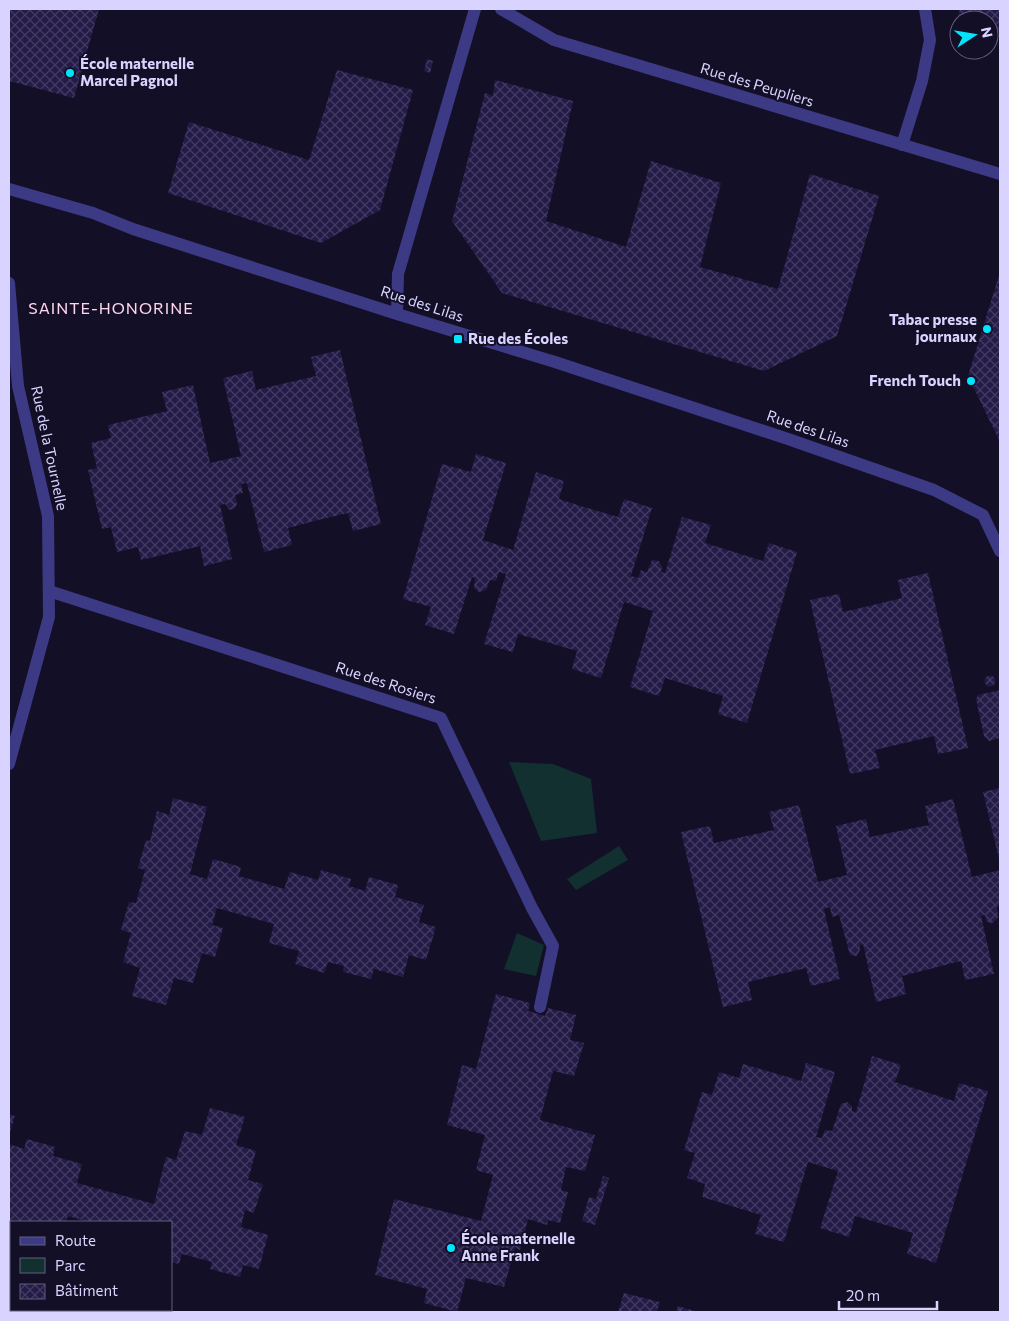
<svg xmlns="http://www.w3.org/2000/svg" width="1009" height="1321" font-family="Commissioner,sans-serif">
<defs>
<pattern id="building-cross-hatch" width="8" height="8" patternUnits="userSpaceOnUse" patternTransform="scale(1.25)"><rect width="8" height="8" fill="#241b47"/><path d="M0 0l8 8M0 8l8-8" fill="none" stroke="#433b63"/></pattern>
</defs>
<rect width="100%" height="100%" fill="#130f26"/>
<path fill="#12302f" d="M509,762L553,764L591,779L597,833L541,841Z
M619,846L628,860L576,890L567,879Z
M517,933L544,945L536,976L504,969Z"/>
<path fill="url(#building-cross-hatch)" d="M9,9H99L74,98L9,81Z
M960,9H1000V32L989,29V20H957Z
M427,59L433,61L430,73L424,71Z
M337,70L413,90L380,210L321,243L168,193L189,122L309,160Z
M495,80L573,101L546,221L626,247L651,161L721,183L700,267L778,289L810,174L879,196L837,336L764,371L502,293L452,221L485,93L493,96Z
M1000,272V442L968,376Z
M340,350L381,524L353,531L348,513L318,520L288,528L292,545L264,552L247,483L241,484L243,493L235,495L237,504L235,508L230,510L225,504L220,505L232,559L204,566L200,546L141,560L138,547L117,552L111,527L102,529L88,470L97,468L91,443L111,438L108,425L167,411L162,392L193,385L210,463L241,456L223,378L252,371L256,390L316,376L311,357Z
M476,454L506,463L483,540L513,550L536,472L564,481L559,499L584,507L618,517L624,499L652,508L631,576L638,578L641,570L647,572L652,560L659,561L662,567L661,572L665,573L682,517L711,525L705,543L763,561L769,543L797,552L747,723L718,714L723,696L665,678L659,696L630,687L653,611L624,602L601,678L572,669L577,651L546,642L518,634L513,652L484,644L506,574L499,572L496,581L490,580L486,590L479,592L474,588L475,578L472,577L454,634L425,625L431,607L403,599L442,464L471,472Z
M928,573L968,748L938,754L934,736L875,750L880,768L850,774L810,600L839,594L843,612L869,606L902,598L898,580Z
M984.5 681a5.5 5.5 0 1 1 11 0a5.5 5.5 0 1 1-11 0Z
M1000,690V738L989,741L984,736L976,699L978,695Z
M1000,788V863L983,792Z
M173,798L207,807L190,874L207,879L213,859L241,867L239,876L284,889L290,872L318,880L321,870L351,879L349,886L365,891L369,877L398,885L395,897L424,905L419,922L436,927L426,960L409,955L403,977L374,969L371,979L343,972L344,966L328,962L324,973L295,964L299,951L269,943L274,924L217,908L212,925L223,928L215,957L202,953L193,983L174,978L166,1005L132,996L140,968L123,962L131,933L121,930L129,902L136,903L145,870L138,868L146,840L150,841L157,811L169,815Z
M953,799L972,877L1000,870V906H997L998,918L991,924L986,921L985,915L981,916L994,974L965,980L961,961L902,976L906,994L876,1002L863,944L860,945V950L857,956L850,955L839,915L832,917L830,907L824,909L840,979L811,986L806,968L748,982L752,1000L723,1007L681,832L710,826L714,843L774,830L769,812L799,805L818,882L847,875L836,826L866,819L870,837L929,825L925,806Z
M496,994L530,1003L528,1011L545,1016L548,1008L576,1015L570,1040L584,1043L574,1076L553,1071L540,1120L595,1135L585,1171L566,1167L561,1190L568,1192L560,1223L548,1220L547,1225L528,1219L520,1250L515,1248L504,1287L466,1278L457,1312L424,1303L427,1289L375,1275L394,1199L481,1221L493,1175L476,1170L485,1135L447,1125L462,1065L476,1069Z
M872,1056L901,1065L895,1082L954,1101L959,1083L988,1091L936,1263L907,1254L913,1233L855,1216L849,1237L820,1228L838,1171L808,1162L784,1242L755,1234L761,1215L702,1197L705,1184L687,1178L695,1153L684,1150L702,1092L712,1095L719,1072L739,1078L743,1064L801,1081L806,1063L835,1072L816,1137L822,1138L825,1130L832,1131L841,1104L847,1102L852,1106V1111L856,1112Z
M210,1108L245,1117L236,1145L256,1151L248,1180L263,1184L254,1213L245,1210L241,1227L268,1235L259,1269L243,1265L240,1277L210,1269L212,1262L182,1254L179,1264L171,1262V1222H89L68,1216L66,1222H11V1236H9V1144L24,1149L27,1139L55,1147L53,1156L82,1164L77,1183L154,1204L166,1157L176,1160L185,1131L202,1135Z
M9,1114L15,1116L9,1135Z
M603,1176L609,1178L595,1225L582,1221L589,1197L596,1199Z
M624,1293L660,1302L657,1312H618Z
M678,1306L698,1312H676Z"/>
<g fill="none" stroke-linecap="round" stroke-linejoin="round">
<path stroke="#3d3a85" stroke-width="12" d="M902,145L922,81L930,40L925,9"/>
<path stroke="#3d3a85" stroke-width="12" d="M501,9L554,40L1000,174
M9,189L93,213L133,229L397,314L555,362L788,439L934,490L983,515L1000,551
M9,283L18,386L48,516L49,617L9,764
M397,314L398,274L475,9
M49,591L441,718L532,908L553,946L540,1007"/>
</g>
<g fill="#00e5ff" stroke="#130f26" stroke-width="2">
<circle cx="70" cy="73" r="5"/>
<circle cx="987" cy="329" r="5"/>
<rect x="453" y="334" width="10" height="10" rx="2.5"/>
<circle cx="971" cy="381" r="5"/>
<circle cx="451" cy="1248" r="5"/>
</g>
<g text-anchor="middle" stroke-width="4" stroke-linejoin="round" paint-order="stroke">
<g font-size="15" font-weight="bold" fill="#d9d4ff" stroke="#130f26" text-anchor="start">
<text x="80" y="69">École maternelle<tspan x="80" dy="17">Marcel Pagnol</tspan></text>
<text x="977" y="325" text-anchor="end">Tabac presse<tspan x="977" dy="17">journaux</tspan></text>
<text x="468" y="344">Rue des Écoles</text>
<text x="961" y="386" text-anchor="end">French Touch</text>
<text x="461" y="1244">École maternelle<tspan x="461" dy="17">Anne Frank</tspan></text>
</g>
<g font-size="15" fill="#d9d4ff" stroke="#130f26">
<text transform="translate(757 85) rotate(17)" y="5">Rue des Peupliers</text>
<text transform="translate(422 304) rotate(18)" y="5">Rue des Lilas</text>
<text transform="translate(808 429) rotate(19)" y="5">Rue des Lilas</text>
<text transform="translate(49 448) rotate(78)" y="5">Rue de la Tournelle</text>
<text transform="translate(386 683) rotate(18)" y="5">Rue des Rosiers</text>
</g>
<g font-size="16" letter-spacing="1" fill="#ffd6f0" stroke="#130f26">
<text x="111" y="314">SAINTE-HONORINE</text>
</g>
</g>
<rect width="1009" height="1321" fill="none" stroke="#d9d4ff" stroke-width="20"/>
<rect x="10" y="1221" width="162" height="90" fill="#130f26" stroke="#625e7d"/>
<rect x="20" y="1237" width="25" height="8" fill="#3d3a85" stroke="#625e7d"/>
<text x="55" y="1246" font-size="15" fill="#d9d4ff">Route</text>
<rect x="20" y="1258" width="25" height="15" fill="#12302f" stroke="#625e7d"/>
<text x="55" y="1271" font-size="15" fill="#d9d4ff">Parc</text>
<rect x="20" y="1284" width="25" height="15" fill="url(#building-cross-hatch)" stroke="#625e7d"/>
<text x="55" y="1296" font-size="15" fill="#d9d4ff">Bâtiment</text>
<g transform="translate(974 35) rotate(78)"><circle r="24" fill="#130f26" stroke="#625e7d"/>
<path d="M0-4L9 19L0 12L-9 19Z" fill="#00e5ff"/>
<text y="-8" font-size="14" font-weight="bold" text-anchor="middle" fill="#d9d4ff">N</text>
</g>
<path d="M839 1301v8h98v-8" fill="none" stroke="#d9d4ff" stroke-width="2.5"/>
<text x="846" y="1301" font-size="15" fill="#d9d4ff" stroke="#130f26" stroke-width="4" paint-order="stroke">20 m</text>
</svg>
